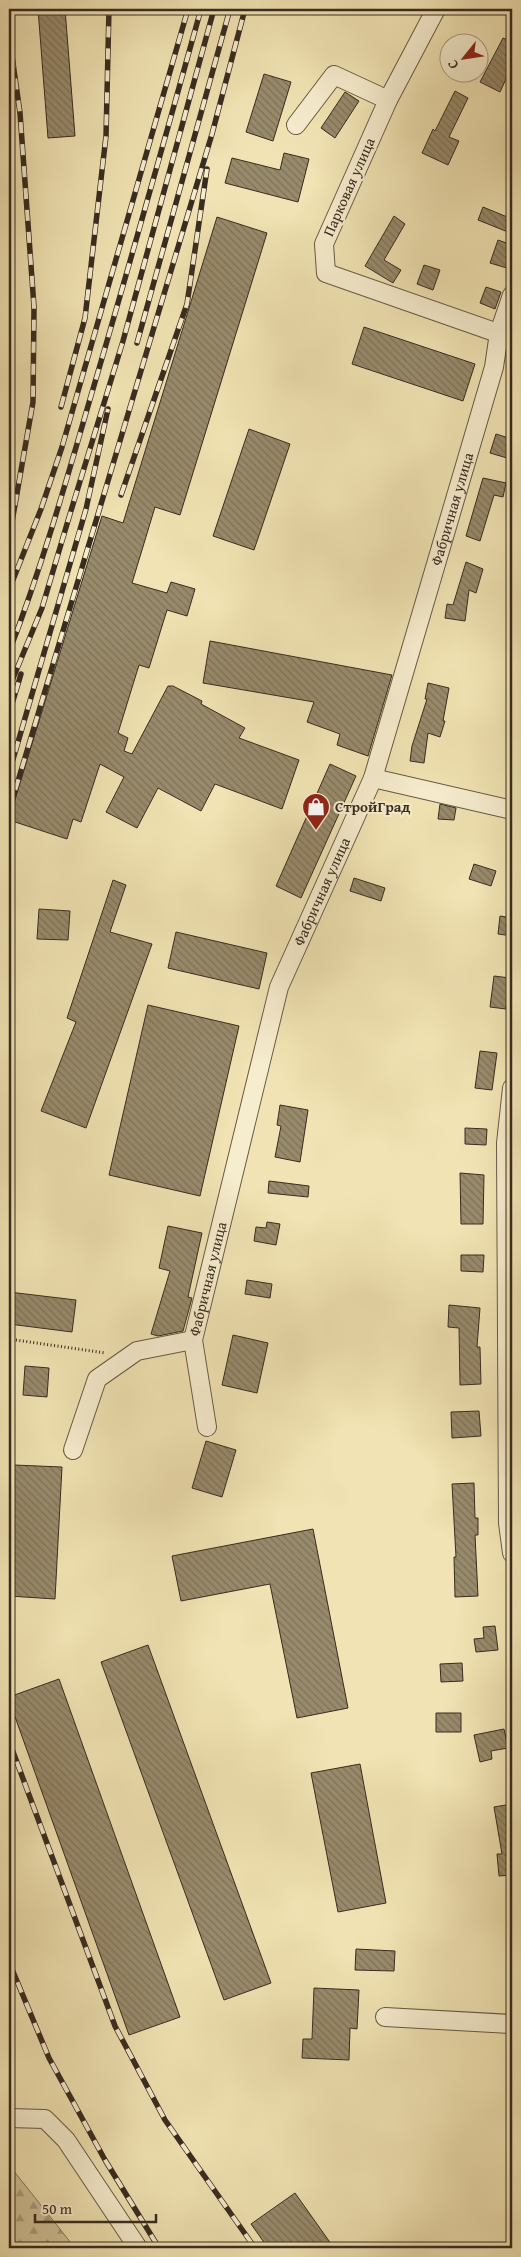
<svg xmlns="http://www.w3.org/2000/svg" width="521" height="2257" font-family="'Gentium Book Plus',serif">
<defs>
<pattern id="forest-firs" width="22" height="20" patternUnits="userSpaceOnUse" patternTransform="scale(1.25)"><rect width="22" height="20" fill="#d2c49a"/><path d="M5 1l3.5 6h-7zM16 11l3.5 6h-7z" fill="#ab9f7d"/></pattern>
<pattern id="building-back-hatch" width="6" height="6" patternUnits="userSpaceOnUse" patternTransform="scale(1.25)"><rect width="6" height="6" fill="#988b6c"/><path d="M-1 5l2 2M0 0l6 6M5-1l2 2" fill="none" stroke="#7d7258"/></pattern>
</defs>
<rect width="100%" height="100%" fill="#f1e3b3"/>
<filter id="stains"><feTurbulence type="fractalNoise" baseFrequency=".004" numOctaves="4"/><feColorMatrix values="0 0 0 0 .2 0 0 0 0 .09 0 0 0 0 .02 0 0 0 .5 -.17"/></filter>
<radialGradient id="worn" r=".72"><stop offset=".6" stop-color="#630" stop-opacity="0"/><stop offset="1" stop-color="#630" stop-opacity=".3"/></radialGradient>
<path fill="url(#forest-firs)" stroke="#85785d" d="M9,2165L75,2248H9Z"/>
<path fill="url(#building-back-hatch)" stroke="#382c20" d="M38,9H65L75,136L48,138Z
M503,38L512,42V66L500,92L480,82Z
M264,74L291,82L273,141L246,132Z
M455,91L468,98L449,137L459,141L448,165L422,153L433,129L435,131Z
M345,92L359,101L335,138L321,128Z
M284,153L309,159L298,202L225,183L232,158L280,170Z
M483,207L512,219L508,232L478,220Z
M394,216L405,224L384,260L401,270L393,283L365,266Z
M217,217L267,233L180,515L155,507L132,583L167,593L171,582L195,589L187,616L167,610L149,668L139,665L118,733L128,738L124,751L132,754L168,686H173L202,701L201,704L245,728L239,738L299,760L282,809L215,784L201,811L158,788L137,828L106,812L124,777L100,764L81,822L73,819L67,839L9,820V819L102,516L123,523Z
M498,240L512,245L507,268L490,263Z
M424,265L440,270L433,290L417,284Z
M486,287L501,292L495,309L480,303Z
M364,327L475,364L463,401L352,364Z
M249,429L290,444L254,550L213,536Z
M496,434L512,439L507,458L490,453Z
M483,478L506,483L503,497L494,495L480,541L466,536Z
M466,562L483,569L476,593L469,590L465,621L445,618L447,604L453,605Z
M210,641L392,675L368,756L337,745L340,734L307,722L314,702L203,683Z
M428,683L449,688L443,721H445L440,737L428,733L424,763L410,761L412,746L427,699H425Z
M330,764L356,776L301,898L276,886Z
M440,804L456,808L454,820L438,819Z
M474,864L496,871L491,886L469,879Z
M354,878L385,888L381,901L350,891Z
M113,880L126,885L110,932L152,944L86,1128L41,1111L76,1022L67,1018Z
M39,909L70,911L68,940L37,939Z
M500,916L512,918V936L498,934Z
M176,932L267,953L259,989L168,968Z
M494,976L510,978L506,1009L490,1007Z
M148,1005L239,1026L200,1196L109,1175Z
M480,1051L497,1053L492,1090L475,1088Z
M280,1105L308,1110L300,1162L275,1157L281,1126L277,1125Z
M465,1128L487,1129L486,1145L465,1144Z
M460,1173L484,1175L483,1224H461Z
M269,1181L309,1186L308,1197L268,1193Z
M267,1222L280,1224L276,1245L254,1241L256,1227L266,1228Z
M168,1226L202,1233L188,1297L192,1298L183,1331L158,1336L151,1334L170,1271L159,1268Z
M461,1255H484L483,1272L461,1271Z
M247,1280L272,1284L270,1298L245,1294Z
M9,1292L76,1300L72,1332L9,1324Z
M449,1305L480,1308L477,1347H480L481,1384L460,1385L459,1328L448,1327Z
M233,1335L268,1343L257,1393L222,1385Z
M25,1366L49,1368L47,1397L23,1395Z
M479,1411L481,1436L452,1438L451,1412Z
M206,1441L236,1450L222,1497L192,1488Z
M14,1465L62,1467L55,1599L9,1596Z
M474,1483L475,1518H478V1535H475L478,1596L455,1597L454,1557H456L452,1484Z
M313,1529L348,1708L297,1718L270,1584L181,1601L172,1556Z
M495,1626L498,1650L476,1652L474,1639L484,1638L483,1627Z
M148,1645L271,1983L224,2000L101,1662Z
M462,1663L463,1681L441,1682L440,1664Z
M59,1679L180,2017L129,2035L9,1700V1697Z
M436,1713H461V1732H436Z
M504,1729L508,1748L491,1751L492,1759L480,1762L474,1735Z
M360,1764L386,1903L338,1912L311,1773Z
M512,1804V1875L499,1876L497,1854H502L494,1807Z
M356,1949L395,1951L394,1971L355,1970Z
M314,1988L359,1990L357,2029L350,2028L349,2060L302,2058L303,2039H312Z
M295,2193L334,2248H268L251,2224Z"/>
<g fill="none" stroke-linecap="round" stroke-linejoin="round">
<defs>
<g id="minor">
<path d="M436,9L388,100L324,244L326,273L512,338"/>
<path d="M296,125L334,75L388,100"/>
<path d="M373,778L512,810"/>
<path d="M512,1088L506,1143L508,1523L512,1553"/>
<path id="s1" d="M207,1427L193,1340L279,987L373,778L494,367L499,333L512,295"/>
<path d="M73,1450L97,1379L137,1351L193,1340"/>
<path d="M385,2017L512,2024"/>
<path d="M9,2118L45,2119L66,2140L138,2248"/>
</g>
</defs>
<use href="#minor" stroke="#665a45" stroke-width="20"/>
<path stroke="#382c20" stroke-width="3" stroke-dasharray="1 2.5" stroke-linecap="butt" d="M9,1339L106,1353"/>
<use href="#minor" stroke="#f6edce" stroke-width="18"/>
<defs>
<path id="rail" d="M9,35L20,113L34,307L33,402L9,539
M137,343L230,9
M61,407L85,318L106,136L109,9
M121,495L187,304L207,169
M9,590L41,509L62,447L188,9
M9,652C40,572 64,489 88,406C127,274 164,142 201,9
M9,688L42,608L70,514L123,341L214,9
M9,714L21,674
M9,773L86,509L108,409
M9,811L212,134L245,9
M9,1741L115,2026L165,2120L255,2248
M9,1962L49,2058L105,2160L159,2248
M9,2106L12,2113"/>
</defs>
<use href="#rail" stroke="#382c20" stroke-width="5.5"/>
<use href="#rail" stroke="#f6edce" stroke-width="4" stroke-dasharray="11" stroke-linecap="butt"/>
</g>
<defs>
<symbol id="shop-pin" viewBox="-11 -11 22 30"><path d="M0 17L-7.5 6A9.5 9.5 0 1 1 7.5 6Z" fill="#8f2418" stroke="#f6edce"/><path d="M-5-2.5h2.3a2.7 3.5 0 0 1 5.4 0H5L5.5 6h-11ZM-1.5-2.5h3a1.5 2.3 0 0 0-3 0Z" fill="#fff"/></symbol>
</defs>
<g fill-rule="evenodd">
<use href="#shop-pin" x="300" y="791" width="32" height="43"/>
</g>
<g text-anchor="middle" stroke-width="4" stroke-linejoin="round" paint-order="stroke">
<g font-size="15" fill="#382c20" stroke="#f6edce">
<text transform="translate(349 187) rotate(-66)" y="5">Парковая улица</text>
<text dy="5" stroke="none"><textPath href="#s1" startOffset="961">Фабричная улица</textPath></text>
<text dy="5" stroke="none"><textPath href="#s1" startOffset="556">Фабричная улица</textPath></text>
<text dy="5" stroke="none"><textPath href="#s1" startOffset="151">Фабричная улица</textPath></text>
</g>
<g font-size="15" font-weight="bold" fill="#382c20" stroke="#f6edce" text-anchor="start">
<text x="335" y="812">СтройГрад</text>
</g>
</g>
<rect width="521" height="2257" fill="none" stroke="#f1e3b3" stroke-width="30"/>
<rect x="10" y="10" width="501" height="2237" fill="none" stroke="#382c20" stroke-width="2.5"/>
<rect x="15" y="15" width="491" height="2227" fill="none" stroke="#382c20"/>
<g transform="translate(464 58) rotate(240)"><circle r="24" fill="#f6edce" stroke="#aaa088"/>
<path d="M0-4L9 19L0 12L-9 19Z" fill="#8f2418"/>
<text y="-8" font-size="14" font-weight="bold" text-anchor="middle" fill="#382c20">С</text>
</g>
<path d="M35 2214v8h121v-8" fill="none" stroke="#382c20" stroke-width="2.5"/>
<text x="42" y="2214" font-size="15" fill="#382c20" stroke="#f6edce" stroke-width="4" paint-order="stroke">50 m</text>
<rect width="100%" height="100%" filter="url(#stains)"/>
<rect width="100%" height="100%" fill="url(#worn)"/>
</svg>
